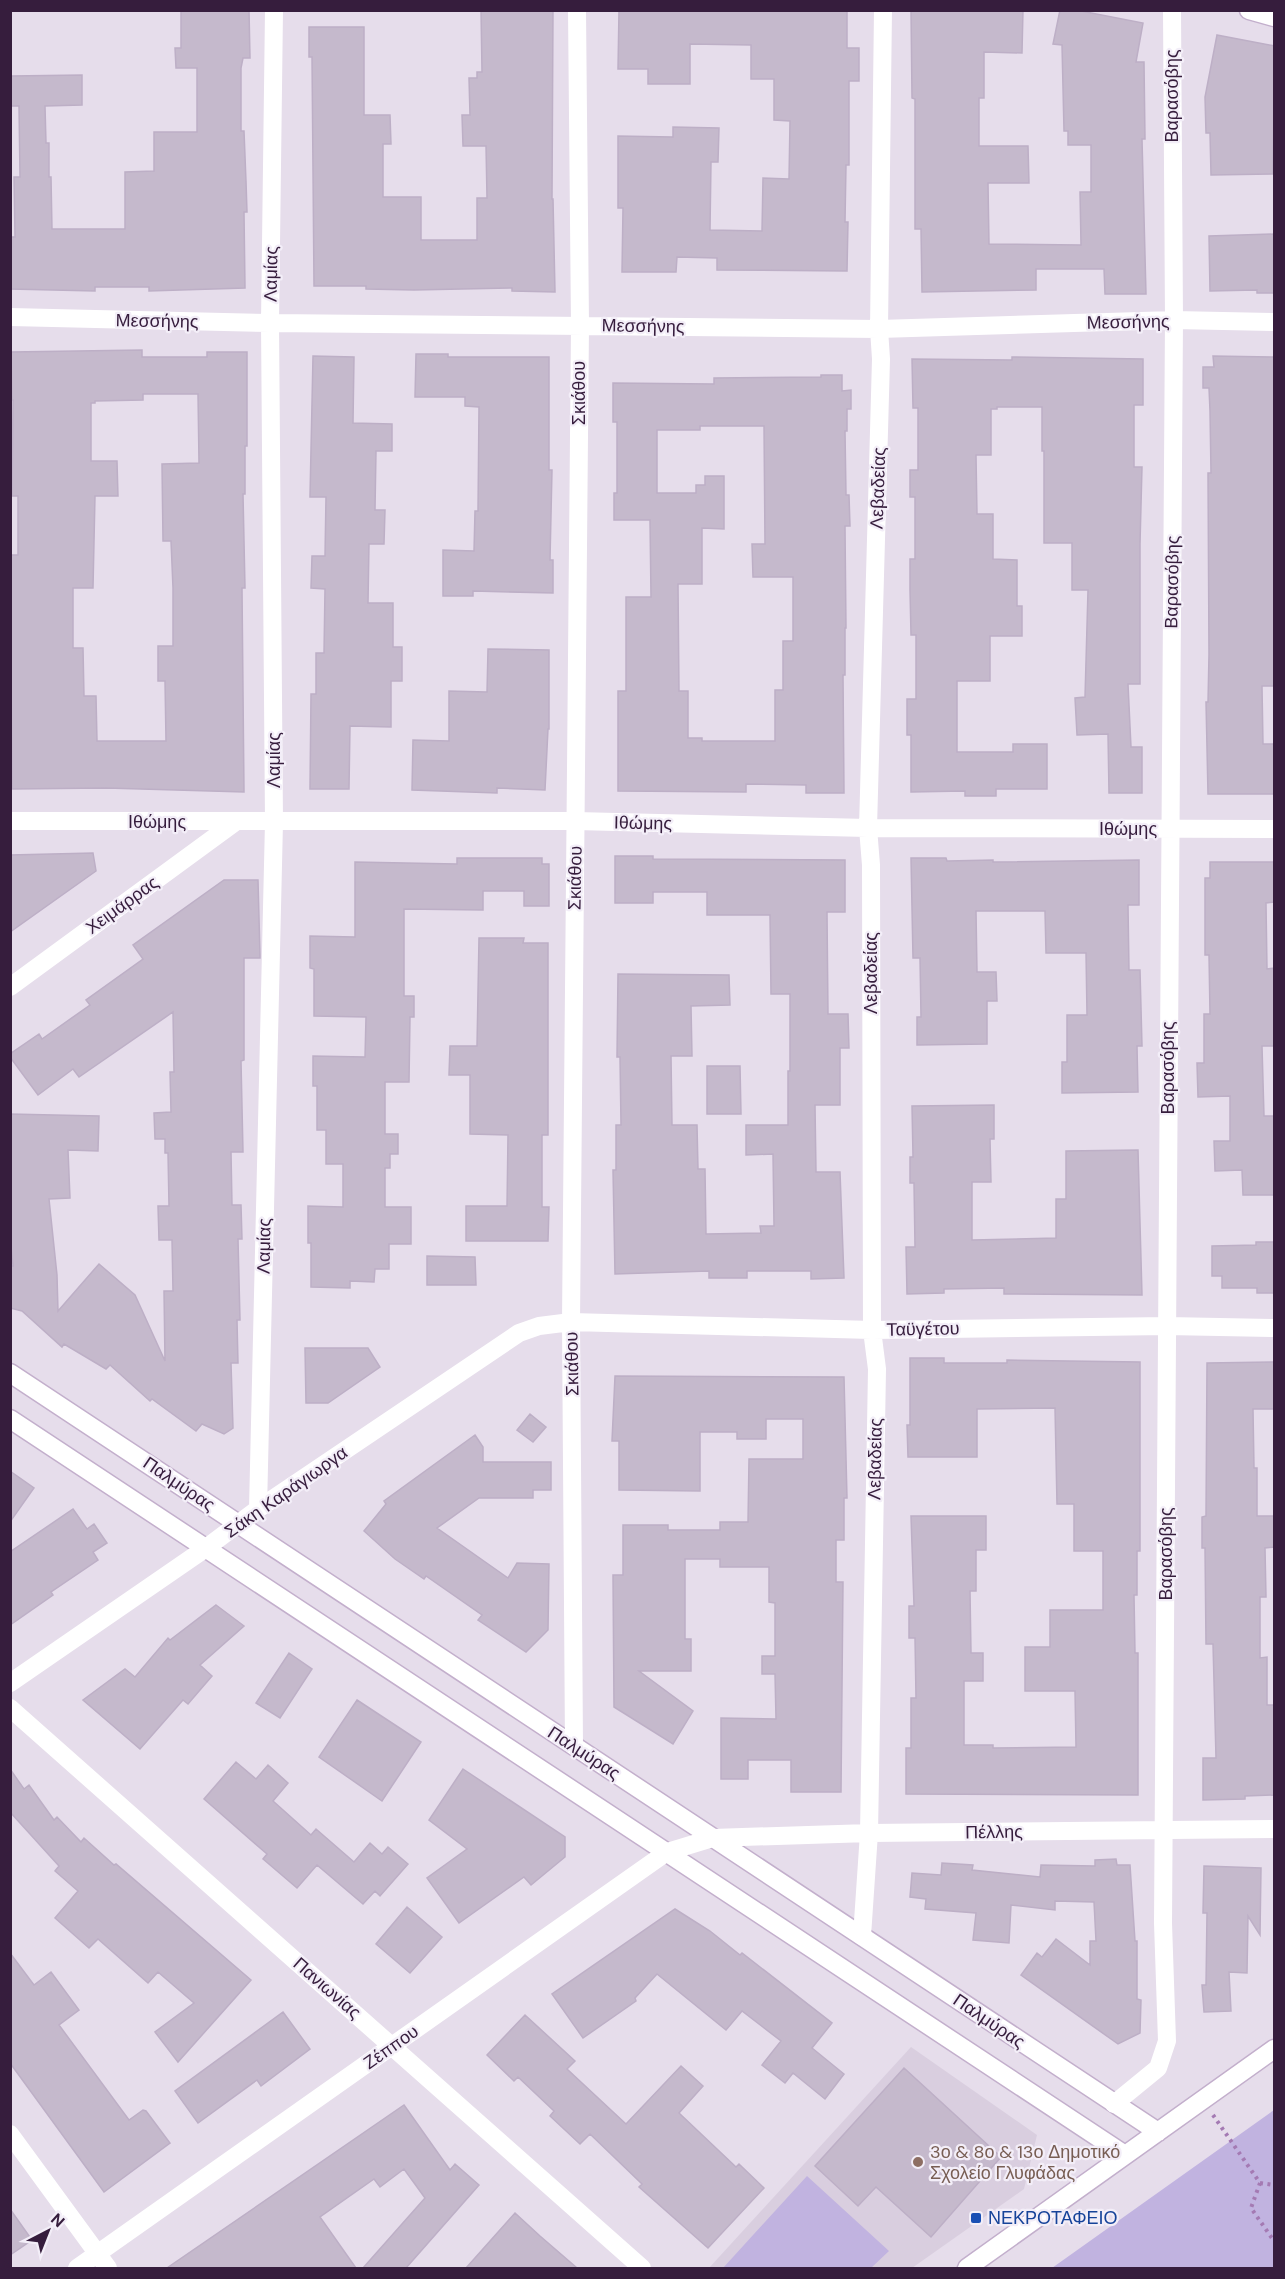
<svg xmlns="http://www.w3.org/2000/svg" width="1285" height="2279" font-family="'DM Sans',sans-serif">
<rect width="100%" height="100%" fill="#e6ddeb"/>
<path fill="#d9cedf" d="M911,2047L1037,2135L1024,2189L912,2268H709Z"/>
<path fill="#c1b3e0" d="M1274,2110V2268H1052Z
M807,2176L889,2251L871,2268H723Z"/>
<path fill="#c5b9cc" stroke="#bdafc6" stroke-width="1.5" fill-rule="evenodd" d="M181,10H249L250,58H243L241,68V131H244L246,181L247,212H244L245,288L149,291V287H95V291L10,289V237H15L14,177H20L19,106H11V76L82,75V105L45,106L46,143H49V177H51L52,229H125V172L154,171V132H197V68H176L175,48H181Z
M481,10H553L552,199H553L555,292L512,291V288L414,290L366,289V286H314L312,57H309V27H364V115H390L391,144H383V197H421V240H477V198H487L486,146H463L462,115H470L469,78H477V72H482Z
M619,10H847V48H859V81H849V165H846L845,222H848L847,271L717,270V258L677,257L676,272H622L623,208H618V136L673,137V127L719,128L718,162H711L710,230L762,231L763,178L789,179L790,121L774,120V79H751V45L690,44V84H648V69H618Z
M911,10H1023L1022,53L984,52V98H979V146H1028L1029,183H988L989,244L1081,245L1080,192H1091V145H1068V131H1064L1062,45L1053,44L1060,10H1076L1143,23L1136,62H1144L1145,139H1142L1146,294H1105L1104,269H1036V290L922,292L921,229H915V99L912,98Z
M1217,35L1275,46L1273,174L1211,175L1210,133H1206L1205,97Z
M1275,234V293H1257V290L1210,291L1209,236Z
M142,350V357H207V352H247V446H245V494H243L245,588H242L244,792L106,788L12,789L10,555H18V496H12L13,400H12L11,352ZM143,394H198L199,463L162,464L163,541H171L173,588V646H158V681H165L166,741H97L96,696H84L83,648H73V588H93L95,496H118L117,461H91V403H95V401L143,400Z
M416,354H448V357H549V470H552L550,560H553V593L473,591V596H443V550L474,551L475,511H478L479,407L465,406V397H415Z
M313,356L354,357L353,423L392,424V451H376L375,510H385L384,544H369L368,603H393V647H402V681H391V727L350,726L349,789H310L311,694H316V653H324L325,589L311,588L312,556H325L326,497H310Z
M1213,356L1275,357V686H1262L1263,744H1275V794H1208L1206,702H1208L1209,654L1208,473H1211L1210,411L1209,388H1203V367H1214Z
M1012,357L1143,359V405H1134V467H1142L1140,544V684H1128L1131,747H1142V793H1109L1108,734L1077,735L1075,698L1085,697L1088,590H1072V543H1044V451H1042V407H997V409H991V455H976L977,514H993V559L1017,560V606H1022V636H990V681H957V752H1013V744H1047V789H996V796H965V791L911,792V735H907V699H916V635H911L910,590V559H915V497H910V470H918V408H913L912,359L1012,360Z
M821,375H842V391L851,390V409H847V431H845L846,495H849L850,526H845L846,628H845V675H843L844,793H806V785L746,784V792L618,791V691H626V597H651L650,520H614V493H617V422H613V383L714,384V378L821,377ZM700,426H764L765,544H752L753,577H793V641H783V690H775V741H702V738H688V691H679L678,584H702V528L724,529V476H705V485H696V493H657V430H700Z
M488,649L549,650V729H548L545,790L497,788V793L412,790L413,740L449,741V691L487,692Z
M93,853L96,871L10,932V855Z
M615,856H653V859L845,860V912H827L828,1014H848L849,1048H840V1105H815L816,1172H840L844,1278L811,1279V1271H747V1278H709V1271L615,1274L613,1170H616V1125H621L620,1057H617L618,974L729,975L730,1005L691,1006L692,1056H671L672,1125H697L698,1169H705L706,1234L761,1233L760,1226H774L773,1154L746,1155V1125H788V1071H790V994H771L770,915H707V892H653V903H615Z
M457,858H542V864H549V906H524V891H483V910L404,909V996H414V1017H410L409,1082H385V1134H398V1154H390V1168H385V1207H411V1244H389V1269H375L374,1282L350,1281V1288L311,1287V1243H308V1206L343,1207V1164H326V1130H317V1086H313V1056L365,1057L366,1017L314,1016V969L310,968V936L355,937V862L457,864Z
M911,858H946L947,861L993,860V862L1139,860V905H1128L1129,970H1140L1142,1046H1137L1138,1092L1062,1093V1062H1067V1015H1087L1086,953H1046L1045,911H976L977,972H996L997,1001H987V1044L917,1045V1017H921L920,958H913Z
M1210,862H1275V902L1266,903L1267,969L1275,968V1046H1262L1264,1116H1275V1195H1243L1242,1170L1215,1171L1214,1141H1230V1096L1198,1097L1197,1063H1204V1014H1210L1209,955H1205V878H1210Z
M224,880H258L260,955V958H244V1060L241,1061L243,1152H231L232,1205H241L242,1239H238L240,1320H237L238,1363H231L233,1428L224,1434L202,1424L196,1431L152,1399L150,1401L110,1365L106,1369L64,1344L62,1347L22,1311L10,1308V1266H13L10,1237V1114L99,1116L98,1151L68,1150L70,1198L49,1199L57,1275L58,1311L99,1264L135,1295L165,1361L164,1291H173L172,1240H159L158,1206H169L168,1153H165V1139H155L154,1113L171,1112L170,1072H174L173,1012L79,1077L73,1069L38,1095L10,1057V1054L39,1034L42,1039L90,1005L86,1000L143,959L133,945Z
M479,938H524L523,943H548V1135H542V1207H549L548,1241H466V1206H507L508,1135L470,1134V1075H449L450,1046H477Z
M707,1066H740L741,1114H707Z
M994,1105V1139H990L991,1182H972V1240L1056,1238V1199H1066V1151L1138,1150L1142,1295L1004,1294V1288L944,1289V1293L907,1294L906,1247H915L914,1183H910V1157H913L912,1106Z
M1256,1242H1275V1293H1257V1288H1222V1276H1212V1246L1256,1245Z
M427,1256L475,1257L476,1285H427Z
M305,1348H368L380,1367L328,1403H306Z
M910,1358H944V1363H1007V1360L1140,1362V1551H1137V1595H1134L1135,1653H1138V1795L906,1794V1748H911V1698H916L915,1638H909V1606H914L911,1516H986V1550H976V1591H970L971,1653H983V1681H964V1745H993V1748L1076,1747L1075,1691H1025V1647H1050V1610H1103V1551H1074V1504H1057L1055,1408L977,1409V1457H908L907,1425H910Z
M1275,1362V1409H1253L1254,1468H1257V1516H1275V1547L1265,1548L1266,1597H1260V1658L1267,1657V1705H1275V1795L1245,1796V1799L1203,1800V1758H1216L1213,1644H1206L1205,1548H1202V1517L1206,1516L1207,1363Z
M615,1376L844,1377L847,1498H844V1540H836V1582H843L841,1792H791V1760H748V1779H721V1718L776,1719L775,1674H762V1656H775V1603L769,1602V1567H720V1559H685V1639H691V1671H639L693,1711L673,1744L614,1707L613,1575H623V1525H668V1530H720V1522H748L749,1459H803V1419H766V1439H737V1432H700V1491L619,1490V1441H612Z
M530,1414L546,1427L533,1442L517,1430Z
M475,1435L483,1447V1462H551V1490H533V1498H479L437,1528L508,1578L517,1563L549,1564L548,1630L526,1652L478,1620L482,1615L426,1576L424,1579L395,1559L364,1531L386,1504L384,1501Z
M10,1471L34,1488L10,1522Z
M73,1509L87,1529L94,1524L107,1543L93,1552L98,1560L51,1592L53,1595L10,1625V1552Z
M216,1605L244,1626L200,1665L212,1676L188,1704L183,1700L140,1749L83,1700L125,1669L135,1677L168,1638L170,1640Z
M289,1653L312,1669L280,1718L256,1703Z
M357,1700L421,1742L382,1801L319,1757Z
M236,1762L256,1779L268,1765L288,1783L273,1801L311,1835L316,1829L354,1862L370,1843L382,1854L388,1847L408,1864L380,1896L375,1891L363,1904L317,1865L297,1888L263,1859L267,1854L204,1799Z
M10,1769L24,1789L29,1785L54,1820L57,1817L81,1842L84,1838L114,1865L116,1864L251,1980L178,2062L155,2032L194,2003L158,1972L148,1983L98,1939L89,1948L55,1918L78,1891L55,1871L59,1866L10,1812Z
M463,1769L565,1837V1857L531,1885L524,1877L459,1923L427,1878L467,1849L429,1820Z
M1116,1859L1117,1865H1130L1135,1941H1137V1999L1141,2000L1140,2033L1118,2044L1021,1975L1037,1953L1042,1957L1056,1939L1090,1965V1941H1096L1094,1902L1055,1901V1910L1011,1905L1009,1943L973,1940L976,1913L925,1909L926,1899L910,1897L912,1873L941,1875L942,1863L973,1865L972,1870L1040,1877L1041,1865L1095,1866V1860Z
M1204,1866L1261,1868L1260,1935L1248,1916L1247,1973L1229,1972L1231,2011L1204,2012L1202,1985H1206L1207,1913H1203Z
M407,1907L442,1937L410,1973L376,1944Z
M675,1909L710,1931L740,1955L742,1953L832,2023L812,2048L844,2074L825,2099L793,2073L785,2083L762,2065L781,2041L742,2011L726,2030L657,1974L635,1998L636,2001L583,2038L552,1994Z
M10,1953L34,1985L51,1972L79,2010L59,2025L129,2120L143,2110L146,2111L170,2143L104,2192L10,2063Z
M283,2012L310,2049L261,2086L257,2080L198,2123L175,2091Z
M525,2015L575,2061L567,2069L626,2124L681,2066L703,2086L679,2113L736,2167L739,2164L764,2188L708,2248L639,2187L642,2184L590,2134L580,2144L550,2116L554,2111L518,2077L514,2081L487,2055Z
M904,2068L1001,2157L931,2237L876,2187L858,2206L815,2166Z
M404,2105L450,2170L455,2164L479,2185L406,2268H363L425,2198L404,2169L380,2187L374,2179L320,2217L356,2268H167Z
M10,2209L32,2240L10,2255Z
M515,2213L540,2236L577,2268H466Z"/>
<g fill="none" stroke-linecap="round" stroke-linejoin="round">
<defs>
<path id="secondary" d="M1249,10L1274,17
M10,1373L1158,2132
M10,1419L1125,2155
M967,2268L1274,2049"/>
</defs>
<use href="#secondary" stroke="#c3afcc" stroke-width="21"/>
<path stroke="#a47ab3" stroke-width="4" stroke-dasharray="3 4.5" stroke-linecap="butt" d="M1213,2115L1260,2183L1251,2208L1274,2241
M1260,2183L1274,2185"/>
<path stroke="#fff" stroke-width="18" d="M10,317L270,323L879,329L1174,320L1274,322
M10,821H575L868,828L1274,829
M10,987L234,823
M258,1509L274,822L270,323L274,10
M10,1683L206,1548L258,1509L519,1333L539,1326L571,1322L872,1330L1167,1326L1274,1328
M10,1708L642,2268
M574,1746L571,1322L580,325L577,10
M862,1936L869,1833L877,1369L872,1330L871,865L868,828L881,359L879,329L883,10
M1114,2104L1158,2068L1167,2041L1163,1923L1174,320L1172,10
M10,2134L108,2268
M77,2268L667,1852L713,1838L869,1833L1274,1829"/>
<use href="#secondary" stroke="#fff" stroke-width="18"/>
</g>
<circle fill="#8d6e63" stroke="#f3eef8" stroke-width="2" cx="918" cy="2162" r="6"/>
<rect fill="#1a4fb4" stroke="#f3eef8" stroke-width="2" x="970" y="2212" width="12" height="12" rx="3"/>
<g text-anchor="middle" stroke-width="4.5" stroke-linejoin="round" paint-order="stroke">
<g font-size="18" fill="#361d3d" stroke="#f3eef8">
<text transform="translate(1172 96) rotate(-90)" y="6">Βαρασόβης</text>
<text transform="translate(271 274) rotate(-89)" y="6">Λαμίας</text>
<text transform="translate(157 321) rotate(1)" y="6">Μεσσήνης</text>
<text transform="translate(1128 322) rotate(-1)" y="6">Μεσσήνης</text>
<text transform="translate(643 326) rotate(1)" y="6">Μεσσήνης</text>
<text transform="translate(579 393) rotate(-90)" y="6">Σκιάθου</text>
<text transform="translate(878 488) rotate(-88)" y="6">Λεβαδείας</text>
<text transform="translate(1172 582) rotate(-89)" y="6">Βαρασόβης</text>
<text transform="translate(274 760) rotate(-90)" y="6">Λαμίας</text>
<text x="157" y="828">Ιθώμης</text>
<text transform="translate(643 823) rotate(1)" y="6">Ιθώμης</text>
<text x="1128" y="835">Ιθώμης</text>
<text transform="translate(575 878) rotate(-89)" y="6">Σκιάθου</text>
<text transform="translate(122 905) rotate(-36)" y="6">Χειμάρρας</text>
<text transform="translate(871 973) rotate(-90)" y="6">Λεβαδείας</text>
<text transform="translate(1168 1068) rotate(-90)" y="6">Βαρασόβης</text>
<text transform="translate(264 1246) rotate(-89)" y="6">Λαμίας</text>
<text transform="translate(923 1329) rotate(-1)" y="6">Ταϋγέτου</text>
<text transform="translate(572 1364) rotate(-91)" y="6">Σκιάθου</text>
<text transform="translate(875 1459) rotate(-89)" y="6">Λεβαδείας</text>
<text transform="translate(179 1484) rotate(34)" y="6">Παλμύρας</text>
<text transform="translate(286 1492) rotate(-35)" y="6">Σάκη Καράγιωργα</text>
<text transform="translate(1166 1554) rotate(-90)" y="6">Βαρασόβης</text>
<text transform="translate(584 1753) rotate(33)" y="6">Παλμύρας</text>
<text transform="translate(994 1832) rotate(-1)" y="6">Πέλλης</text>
<text transform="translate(327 1988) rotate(41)" y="6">Πανιωνίας</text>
<text transform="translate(989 2021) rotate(34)" y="6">Παλμύρας</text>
<text transform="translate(391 2047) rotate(-35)" y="6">Ζέππου</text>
</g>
<g font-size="18" fill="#785e54" stroke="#f3eef8" text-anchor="start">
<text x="930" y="2158">3ο &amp; 8ο &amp; 13ο Δημοτικό<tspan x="930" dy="21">Σχολείο Γλυφάδας</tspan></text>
</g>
<g font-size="18" fill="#164399" stroke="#f3eef8" text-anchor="start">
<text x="988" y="2224">ΝΕΚΡΟΤΑΦΕΙΟ</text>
</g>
</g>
<rect width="1285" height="2279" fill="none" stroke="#361d3d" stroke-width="24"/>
<g transform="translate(48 2231) rotate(42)" stroke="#f3eef8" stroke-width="4.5" paint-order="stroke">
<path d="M0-4.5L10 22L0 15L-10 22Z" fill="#361d3d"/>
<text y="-9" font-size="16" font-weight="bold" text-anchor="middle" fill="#361d3d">N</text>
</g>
</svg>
